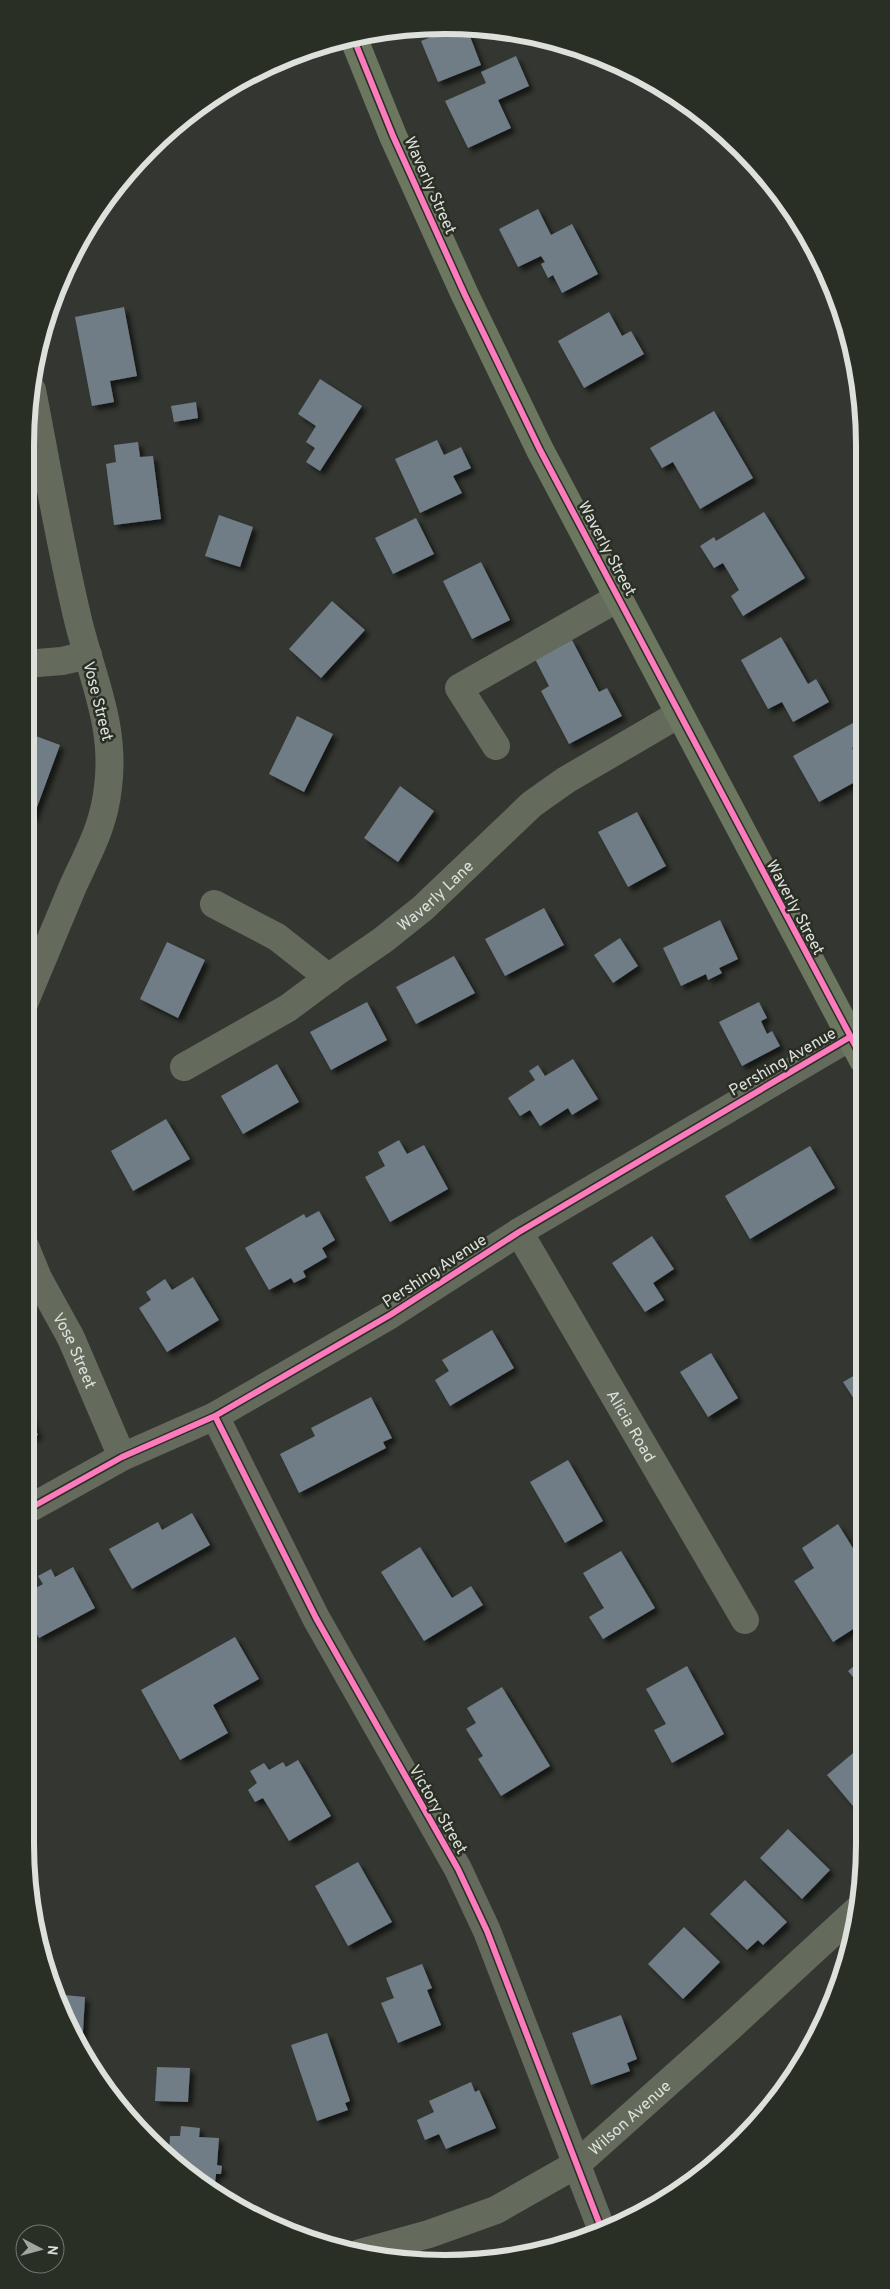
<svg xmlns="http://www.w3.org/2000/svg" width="890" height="2289" font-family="Overpass,sans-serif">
<defs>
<filter id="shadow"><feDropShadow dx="4.5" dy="4.5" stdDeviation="2.5" flood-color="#0009"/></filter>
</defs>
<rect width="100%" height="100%" fill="#343731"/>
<path fill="#6f7d87" filter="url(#shadow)" d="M458,26H466L481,65L438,82L421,41Z
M516,56L529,86L498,100L511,128L468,148L445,101L486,83L481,72Z
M538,209L551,235L572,224L598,274L562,293L553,275L548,278L541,264L545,262L541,256L518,267L499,229Z
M124,307L137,376L110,381L114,402L92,406L75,317Z
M609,312L622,336L631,331L644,354L584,388L558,341Z
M320,379L362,406L320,471L306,462L315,448L306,442L316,426L298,414Z
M196,402L198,418L174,422L171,406Z
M714,411L753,478L700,509L673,462L662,468L650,448Z
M437,440L444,455L461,447L471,468L453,476L462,493L420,513L395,459Z
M138,442L140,457L153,456L161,519L114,525L106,464L116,462L114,445Z
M764,512L805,578L743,616L731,596L739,590L723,563L714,568L700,546L714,537L716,541Z
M219,515L253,527L240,567L205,556Z
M416,518L434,554L393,574L375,538Z
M481,562L510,620L472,639L443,581Z
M332,601L365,630L321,678L289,649Z
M781,637L808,684L816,679L829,702L793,722L782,702L768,709L741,660Z
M572,640L599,692L607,688L622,716L569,744L541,691L549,686L535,659Z
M297,716L333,734L304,792L269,774Z
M862,718V743L852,748L862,766V778L819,802L793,756Z
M25,732L60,745L33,818L25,816Z
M400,786L434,811L398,862L364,838Z
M637,812L666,866L628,887L598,832Z
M544,908L564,945L505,976L485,939Z
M720,920L738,959L719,968L722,973L708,980L706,974L681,986L663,948Z
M620,938L638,966L613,983L594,955Z
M167,942L205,960L178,1018L140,999Z
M454,956L475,993L416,1024L396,987Z
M367,1002L387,1040L331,1070L310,1032Z
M759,1002L767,1018L761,1021L767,1034L772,1031L780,1046L742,1066L719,1022Z
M573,1059L598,1099L572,1115L568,1108L540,1126L530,1110L520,1116L508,1098L535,1080L529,1071L538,1065L545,1076Z
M277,1064L299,1102L243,1134L221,1096Z
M166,1119L190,1159L133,1191L111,1151Z
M399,1140L407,1154L424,1145L448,1189L390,1222L365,1177L385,1166L378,1152Z
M810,1146L835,1188L750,1239L725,1196Z
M319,1211L335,1240L322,1248L327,1257L303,1271L306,1277L294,1283L291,1278L269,1290L245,1248L304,1214L306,1218Z
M652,1236L674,1269L653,1283L664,1300L645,1312L612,1263Z
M193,1277L219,1320L167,1352L139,1308L151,1300L146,1292L165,1279L172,1290Z
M492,1330L514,1368L450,1406L435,1380L449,1371L442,1360Z
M711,1353L738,1398L708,1417L680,1372Z
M864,1370V1401L858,1405L843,1382Z
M371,1397L392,1438L383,1442L386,1448L299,1493L280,1454L315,1436L311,1428Z
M25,1404L38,1435L25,1440Z
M568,1460L603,1521L565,1543L530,1482Z
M192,1513L210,1545L132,1589L109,1549L158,1522L162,1530Z
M838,1524L864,1566V1622L833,1642L794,1581L814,1568L802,1548Z
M420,1547L452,1598L471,1586L483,1605L424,1641L381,1572Z
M621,1551L655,1608L603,1639L589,1617L604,1608L583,1573Z
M73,1567L95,1608L39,1638L32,1626L25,1630V1594L43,1584L38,1576L51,1569L55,1577Z
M235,1637L259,1679L213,1705L228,1733L180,1760L141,1690Z
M865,1657V1686L862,1688L848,1671Z
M687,1666L724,1734L672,1763L654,1730L666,1724L646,1689Z
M502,1687L550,1766L501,1796L478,1759L483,1756L466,1729L476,1723L467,1708Z
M865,1743V1816L863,1818L827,1775Z
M298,1760L331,1816L289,1841L263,1798L255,1802L248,1790L257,1783L250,1771L264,1763L269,1770L283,1762L286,1767Z
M788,1829L830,1870L802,1899L760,1858Z
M358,1862L392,1922L348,1946L315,1886Z
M745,1880L787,1922L763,1945L758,1940L747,1950L710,1914Z
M684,1927L720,1962L683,1999L648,1964Z
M422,1964L432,1988L427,1990L441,2025L398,2043L381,2003L394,1998L386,1978Z
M54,1994L85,1997L82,2049L79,2048Z
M621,2015L637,2059L627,2063L630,2071L591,2085L572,2033Z
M327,2033L350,2101L345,2103L348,2110L317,2121L291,2045Z
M157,2067L190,2068L188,2102L155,2101Z
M471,2082L475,2092L479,2090L496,2128L446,2149L439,2134L425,2140L417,2120L434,2112L429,2101Z
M181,2126L200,2128L199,2137L219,2138L217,2165L222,2166L221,2174H216L214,2191L169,2153L170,2136H180Z
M697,2175L679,2193L676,2183Z"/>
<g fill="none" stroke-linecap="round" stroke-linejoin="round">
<g stroke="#646b5d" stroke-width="28">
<path d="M25,664L62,661L88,655"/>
<path d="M496,746L459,688L618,598"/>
<path d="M214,904L277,937L329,978"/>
<path d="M25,1001C41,963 57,924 73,886C89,851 104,826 108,787C116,726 92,678 78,620C60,545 47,467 32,390"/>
<path id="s1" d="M184,1067L288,1008L335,973L383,940L423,908L532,804L566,780L679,714"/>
<path id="s2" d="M519,1232L745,1620"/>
<path id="s3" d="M25,1246L38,1278L71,1338L122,1457"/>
<path d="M215,1416L316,1618L458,1869L487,1931L603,2233"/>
<path d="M25,1511L122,1457L215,1416L390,1315L519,1232L850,1037"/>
<path id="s4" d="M360,2253L429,2234L496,2210L577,2164L728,2029L856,1911"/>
</g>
<path stroke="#6c775f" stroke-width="28" d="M353,37L393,136L465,295L540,450L863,1060"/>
<defs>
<path id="rail" d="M758,166L772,185"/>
</defs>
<use href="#rail" stroke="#696d64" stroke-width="5.5"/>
<use href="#rail" stroke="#2a2f25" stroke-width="4" stroke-dasharray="11" stroke-linecap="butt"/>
<defs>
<path id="cycleway" d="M353,37L393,136L465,295L540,450L863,1060
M215,1416L316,1618L458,1869L487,1931L603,2233
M25,1511L122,1457L215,1416L390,1315L519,1232L850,1037"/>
</defs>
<use href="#cycleway" stroke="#2a2f25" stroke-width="9"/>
<use href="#cycleway" stroke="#fd7abc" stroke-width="6"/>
</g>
<g text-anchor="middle" stroke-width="5" stroke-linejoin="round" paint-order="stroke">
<g font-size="16" fill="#dee1db" stroke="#2a2f25">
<text transform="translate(431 185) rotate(66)" y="6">Waverly Street</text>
<text transform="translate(608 548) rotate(62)" y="6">Waverly Street</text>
<text transform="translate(99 701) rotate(76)" y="6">Vose Street</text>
<text dy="6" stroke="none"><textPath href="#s1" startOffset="305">Waverly Lane</textPath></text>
<text transform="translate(796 907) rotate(62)" y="6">Waverly Street</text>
<text transform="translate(782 1061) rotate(-30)" y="6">Pershing Avenue</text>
<text transform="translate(434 1270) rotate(-33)" y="6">Pershing Avenue</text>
<text dy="6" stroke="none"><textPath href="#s3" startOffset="116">Vose Street</textPath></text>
<text dy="6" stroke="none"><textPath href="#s2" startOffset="224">Alicia Road</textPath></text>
<text transform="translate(439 1809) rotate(60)" y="6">Victory Street</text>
<text dy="6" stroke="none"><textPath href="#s4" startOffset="306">Wilson Avenue</textPath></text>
</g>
</g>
<path d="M0 0H890V2289H0ZM445 34H445A411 411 0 0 1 856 445V1844A411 411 0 0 1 445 2255H445A411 411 0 0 1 34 1844V445A411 411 0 0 1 445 34Z" fill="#2a2f25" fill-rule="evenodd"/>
<path fill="none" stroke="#dee1db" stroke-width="6" d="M445 34H445A411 411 0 0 1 856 445V1844A411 411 0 0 1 445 2255H445A411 411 0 0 1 34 1844V445A411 411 0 0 1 445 34Z"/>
<g transform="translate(40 2249) rotate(96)"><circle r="24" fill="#2a2f25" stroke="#72766e"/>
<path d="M0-4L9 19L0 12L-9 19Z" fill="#a2a6a0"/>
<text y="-8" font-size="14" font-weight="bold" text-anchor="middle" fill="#dee1db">N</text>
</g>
</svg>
